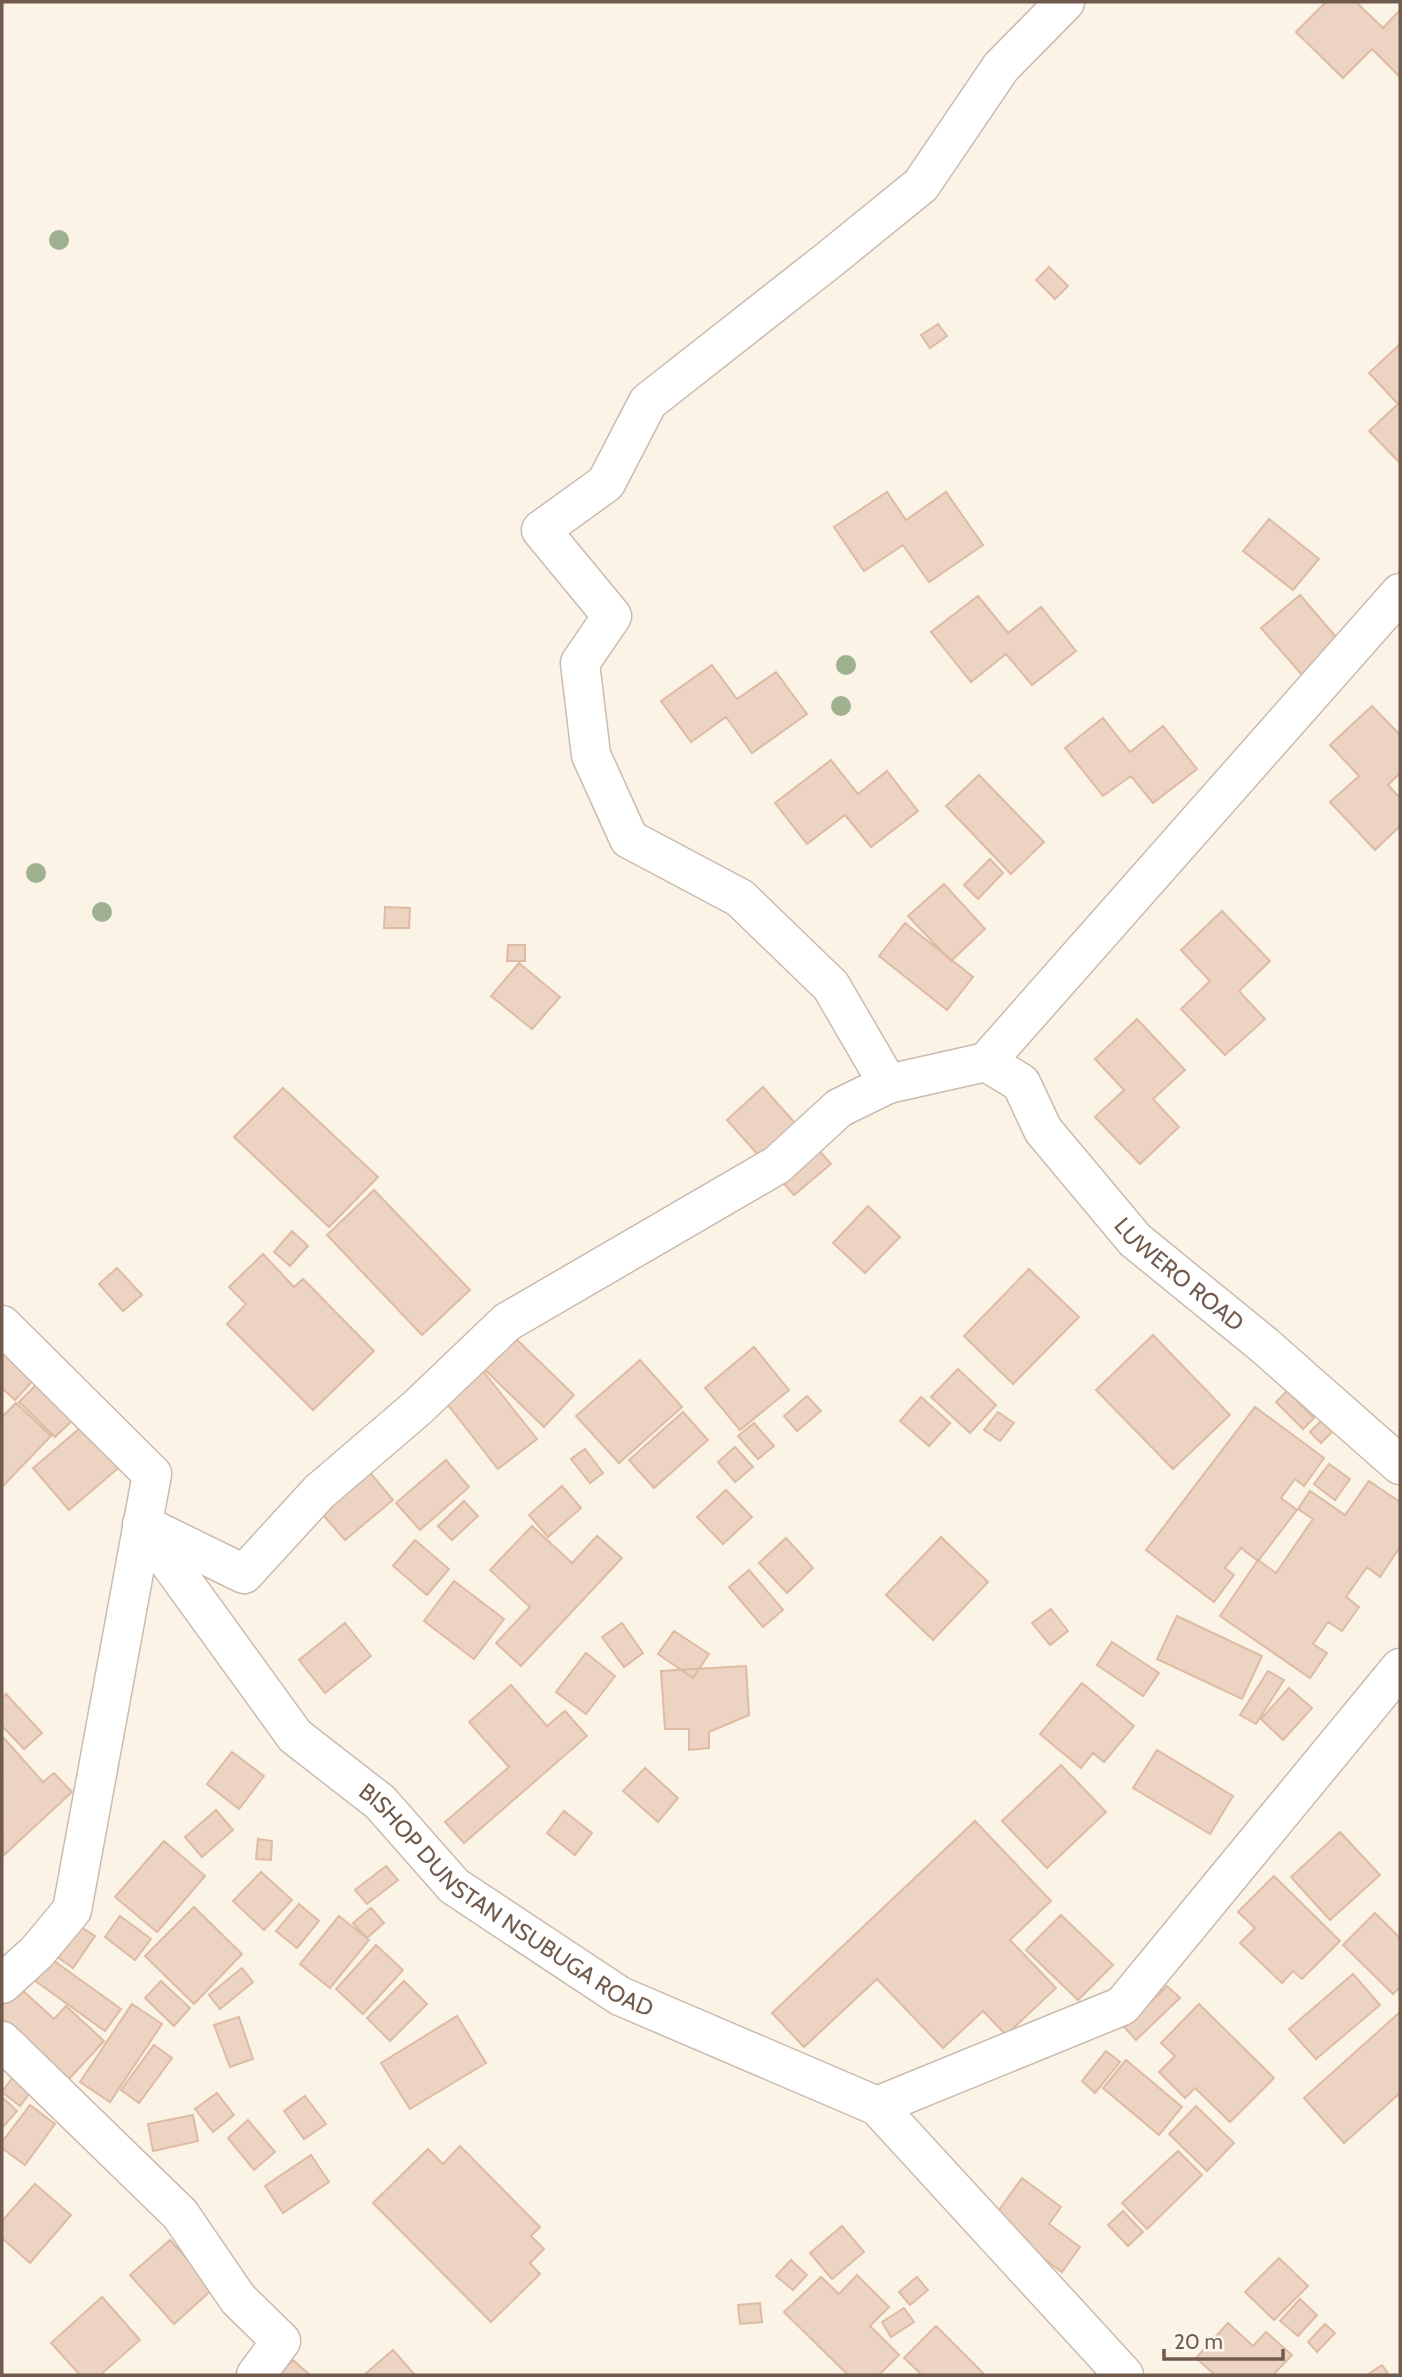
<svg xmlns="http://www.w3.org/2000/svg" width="1402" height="2377" font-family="Cabin,sans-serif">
<rect width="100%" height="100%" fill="#faf3e6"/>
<path fill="#edd3c1" stroke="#debba3" stroke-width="2" d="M1326,2H1356L1383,28L1400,10V77L1372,49L1343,78L1296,32Z
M1049,267L1068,286L1055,299L1036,280Z
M938,324L947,336L930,348L921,335Z
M1400,344V463L1369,431L1398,404L1369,373Z
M887,492L906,520L946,492L983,545L929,582L903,545L864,571L834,527Z
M1269,519L1319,559L1293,590L1243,551Z
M1300,595L1342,644L1303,676L1261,628Z
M978,596L1008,633L1041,607L1076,651L1032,685L1006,654L971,682L931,632Z
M712,665L737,699L776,672L807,714L752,753L726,717L691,742L661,701Z
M1372,706L1400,735V773L1388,785L1400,798V826L1375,850L1330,802L1359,776L1330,745Z
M1103,718L1130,752L1163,726L1197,769L1153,803L1131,776L1103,796L1065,748Z
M831,760L858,794L887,771L918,811L871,847L845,815L807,844L775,803Z
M979,775L1044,842L1011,874L946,806Z
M990,859L1003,873L978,899L964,885Z
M944,884L985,929L951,961L908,916Z
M385,907L410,908L409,928H384Z
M1222,911L1270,961L1239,991L1265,1019L1225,1055L1181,1009L1210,981L1181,950Z
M905,923L973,977L947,1010L879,956Z
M508,945H525V961H507Z
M519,963L560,997L532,1029L491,996Z
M1137,1019L1185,1070L1153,1099L1179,1127L1140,1164L1095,1117L1124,1090L1095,1059Z
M763,1087L831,1164L794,1195L727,1120Z
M283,1088L378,1177L329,1227L234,1137Z
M374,1190L470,1290L422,1335L327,1235Z
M868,1206L900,1237L865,1273L833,1243Z
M292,1231L308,1246L290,1266L274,1252Z
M263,1254L294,1287L303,1279L374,1351L313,1410L227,1324L246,1304L229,1287Z
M117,1268L142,1295L123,1311L99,1284Z
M1029,1269L1079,1317L1013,1384L964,1336Z
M510,1333L574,1395L544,1427L479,1364Z
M1153,1335L1230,1415L1173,1469L1096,1390Z
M9,1345L40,1373L15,1400L2,1388V1353Z
M754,1347L789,1390L740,1430L705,1388Z
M640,1360L682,1407L619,1463L576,1416Z
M479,1366L537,1439L498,1469L441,1396Z
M958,1369L996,1405L970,1433L931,1397Z
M46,1375L82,1411L55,1437L19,1402Z
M1287,1391L1314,1418L1303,1429L1276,1402Z
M807,1396L821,1411L797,1431L784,1416Z
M921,1397L950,1423L929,1446L900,1421Z
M16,1403L51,1436L2,1487V1417Z
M1255,1407L1324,1458L1304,1486L1295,1479L1281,1498L1297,1510L1258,1561L1241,1548L1225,1568L1234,1575L1214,1602L1146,1550Z
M683,1412L708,1440L654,1488L629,1460Z
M998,1412L1014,1423L1000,1441L984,1430Z
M1321,1421L1332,1432L1321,1443L1310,1432Z
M86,1423L122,1465L69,1510L33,1468Z
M754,1423L774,1446L758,1459L738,1436Z
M735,1447L753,1467L735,1482L718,1462Z
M585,1449L603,1473L590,1483L571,1459Z
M446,1460L469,1487L420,1530L396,1503Z
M1329,1464L1350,1479L1335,1500L1314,1484Z
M366,1468L393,1500L345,1540L318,1509Z
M1369,1481L1400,1502V1547L1380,1577L1367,1567L1346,1597L1359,1607L1342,1631L1328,1622L1313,1644L1327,1653L1310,1678L1220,1616L1258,1560L1276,1573L1313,1519L1298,1509L1310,1491L1345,1515Z
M562,1486L581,1508L548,1537L529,1515Z
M726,1490L752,1517L723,1544L697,1517Z
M464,1501L478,1516L452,1540L438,1526Z
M532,1526L572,1563L597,1536L622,1558L521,1666L496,1643L530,1607L490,1570Z
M941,1537L988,1582L933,1640L886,1595Z
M786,1538L813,1568L787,1593L759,1563Z
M415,1540L449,1569L427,1595L393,1566Z
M749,1570L783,1610L763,1627L729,1587Z
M454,1581L504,1619L474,1659L424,1621Z
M1051,1609L1068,1631L1050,1645L1032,1623Z
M1177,1616L1262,1656L1242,1699L1157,1659Z
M345,1623L371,1656L325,1693L299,1660Z
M622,1623L643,1653L624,1667L602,1637Z
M674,1631L709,1654L693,1678L658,1654Z
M1112,1642L1159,1673L1143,1696L1097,1665Z
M586,1653L615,1676L586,1714L556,1692Z
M746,1666L749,1715L709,1732V1748L689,1750V1729H665L661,1671Z
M1268,1671L1284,1680L1256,1724L1240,1715Z
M1082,1683L1134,1726L1104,1762L1093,1753L1081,1768L1040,1734Z
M511,1685L547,1726L565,1711L587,1736L464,1843L445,1822L509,1767L469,1722Z
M1289,1688L1312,1708L1283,1740L1261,1719Z
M6,1694L42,1733L24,1749L2,1726V1698Z
M2,1736L43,1782L54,1773L72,1792L3,1856Z
M1157,1750L1233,1796L1210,1834L1133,1788Z
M232,1752L264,1776L239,1809L207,1784Z
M1061,1765L1106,1812L1047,1868L1002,1821Z
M645,1768L678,1798L658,1822L623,1791Z
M216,1810L233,1830L202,1857L185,1837Z
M564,1811L592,1833L575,1855L547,1833Z
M975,1821L1051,1901L1010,1940L1056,1988L1006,2035L983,2011L943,2048L877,1979L804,2047L772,2013Z
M1340,1832L1380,1875L1330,1920L1291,1877Z
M258,1839L272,1841L271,1860L256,1859Z
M164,1841L205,1876L157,1932L115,1897Z
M386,1866L398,1880L367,1904L355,1890Z
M261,1872L292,1900L264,1930L233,1901Z
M1274,1876L1340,1941L1302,1979L1293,1971L1282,1983L1240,1943L1255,1928L1238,1912Z
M299,1904L319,1921L297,1948L276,1931Z
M194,1907L242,1954L194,2004L145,1956Z
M371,1908L384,1923L367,1938L353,1923Z
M1375,1913L1400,1938V1987L1393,1994L1343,1945Z
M1061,1915L1113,1965L1078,2000L1026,1950Z
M120,1916L151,1939L135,1960L105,1937Z
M339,1916L369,1940L330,1988L300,1964Z
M78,1925L95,1936L73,1968L56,1956Z
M376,1945L403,1970L363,2014L336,1989Z
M50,1958L121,2009L105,2031L34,1980Z
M242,1968L253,1982L220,2009L209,1995Z
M1353,1974L1380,2005L1316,2059L1289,2029Z
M161,1981L190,2008L174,2026L145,1998Z
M404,1981L427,2004L390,2041L367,2018Z
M1167,1986L1180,1998L1136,2040L1124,2027Z
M19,1987L54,2019L66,2006L104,2041L68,2080L2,2019V2005Z
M132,2004L162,2024L110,2102L80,2082Z
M1199,2004L1274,2078L1230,2122L1195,2088L1185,2098L1159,2072L1175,2056L1161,2043Z
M1400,2012V2093L1344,2143L1304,2098Z
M457,2016L486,2063L410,2109L381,2063Z
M239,2017L253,2059L230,2067L214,2025Z
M154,2045L172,2058L139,2103L121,2090Z
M1106,2051L1120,2062L1095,2093L1082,2081Z
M1126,2060L1182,2107L1159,2135L1103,2088Z
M16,2073L34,2087L20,2106L2,2092Z
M217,2093L234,2115L213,2132L195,2109Z
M305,2096L326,2124L304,2139L284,2111Z
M2,2097L17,2111L2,2128Z
M30,2105L55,2124L25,2165L2,2148V2142Z
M1196,2106L1234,2143L1207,2171L1169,2134Z
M193,2115L198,2141L153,2151L148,2124Z
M248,2120L275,2152L254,2170L228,2138Z
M460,2146L540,2227L531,2236L544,2249L530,2263L540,2274L491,2322L373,2203L428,2149L443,2164Z
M1178,2151L1202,2175L1147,2229L1122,2203Z
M311,2155L329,2182L283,2213L265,2186Z
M1022,2178L1061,2207L1049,2224L1080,2247L1062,2272L991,2221Z
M35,2184L71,2215L30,2263L2,2238V2221Z
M1123,2211L1143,2232L1128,2246L1108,2225Z
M842,2226L864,2252L832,2279L810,2253Z
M170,2240L214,2288L174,2324L130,2275Z
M1279,2258L1308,2286L1274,2320L1245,2292Z
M791,2260L807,2275L793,2290L776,2276Z
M857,2275L889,2307L870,2326L899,2355L879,2375H848L784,2312L821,2277L839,2294Z
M917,2277L928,2290L910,2305L899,2292Z
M102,2297L140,2340L100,2375H80L51,2343Z
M1300,2299L1317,2315L1298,2336L1280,2321Z
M760,2303L762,2322L740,2324L738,2305Z
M904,2308L914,2322L891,2337L882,2322Z
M1228,2323L1253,2346L1266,2332L1292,2355L1273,2375H1215L1196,2358Z
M1325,2324L1335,2333L1317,2352L1308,2342Z
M936,2326L983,2373L981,2375H922L904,2358Z
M393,2350L415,2375H364Z
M293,2360L310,2375H278Z
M1382,2365L1389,2375H1367Z"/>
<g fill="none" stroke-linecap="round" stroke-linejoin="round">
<defs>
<g id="street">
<path id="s1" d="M986,1062L1021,1083L1043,1130L1135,1240L1264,1345L1400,1465"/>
<path d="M888,1084L831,986L740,898L629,839L591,755L580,663L612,616L541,530L606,483L648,402L830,259L921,185L1001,67L1065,2"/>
<path d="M2,1325L152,1474L72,1910L37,1952L2,1984"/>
<path d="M142,1524L244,1574L319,1492L417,1408L507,1322L777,1165L839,1108L888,1084L986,1062L1400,593"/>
<path id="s2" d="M145,1529L295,1736L380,1802L454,1886L620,1996L877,2106L1124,2375"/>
<path d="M2,2041L180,2214L238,2299L281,2341L256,2375"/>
<path d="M877,2106L1122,2006L1400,1668"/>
</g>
</defs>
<use href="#street" stroke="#cbbbae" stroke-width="41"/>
<use href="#street" stroke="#fff" stroke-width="38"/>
</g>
<g fill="#a0b190">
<circle cx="59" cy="240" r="10"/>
<circle cx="846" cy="665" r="10"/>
<circle cx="841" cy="706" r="10"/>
<circle cx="36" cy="873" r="10"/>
<circle cx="102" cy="912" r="10"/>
</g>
<g text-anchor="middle" stroke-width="5" stroke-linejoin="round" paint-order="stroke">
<g font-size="23" fill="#715b4d" stroke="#fdf7ec">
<text dy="8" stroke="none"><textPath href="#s1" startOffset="292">LUWERO ROAD</textPath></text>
<text dy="8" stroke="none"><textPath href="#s2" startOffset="525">BISHOP DUNSTAN NSUBUGA ROAD</textPath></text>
</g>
</g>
<rect width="1402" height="2377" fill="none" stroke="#715b4d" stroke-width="7"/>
<path d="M1164 2349v10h119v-10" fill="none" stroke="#715b4d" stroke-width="3.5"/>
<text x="1174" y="2349" font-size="21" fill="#715b4d" stroke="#fdf7ec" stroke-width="5" paint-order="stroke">20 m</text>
</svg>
